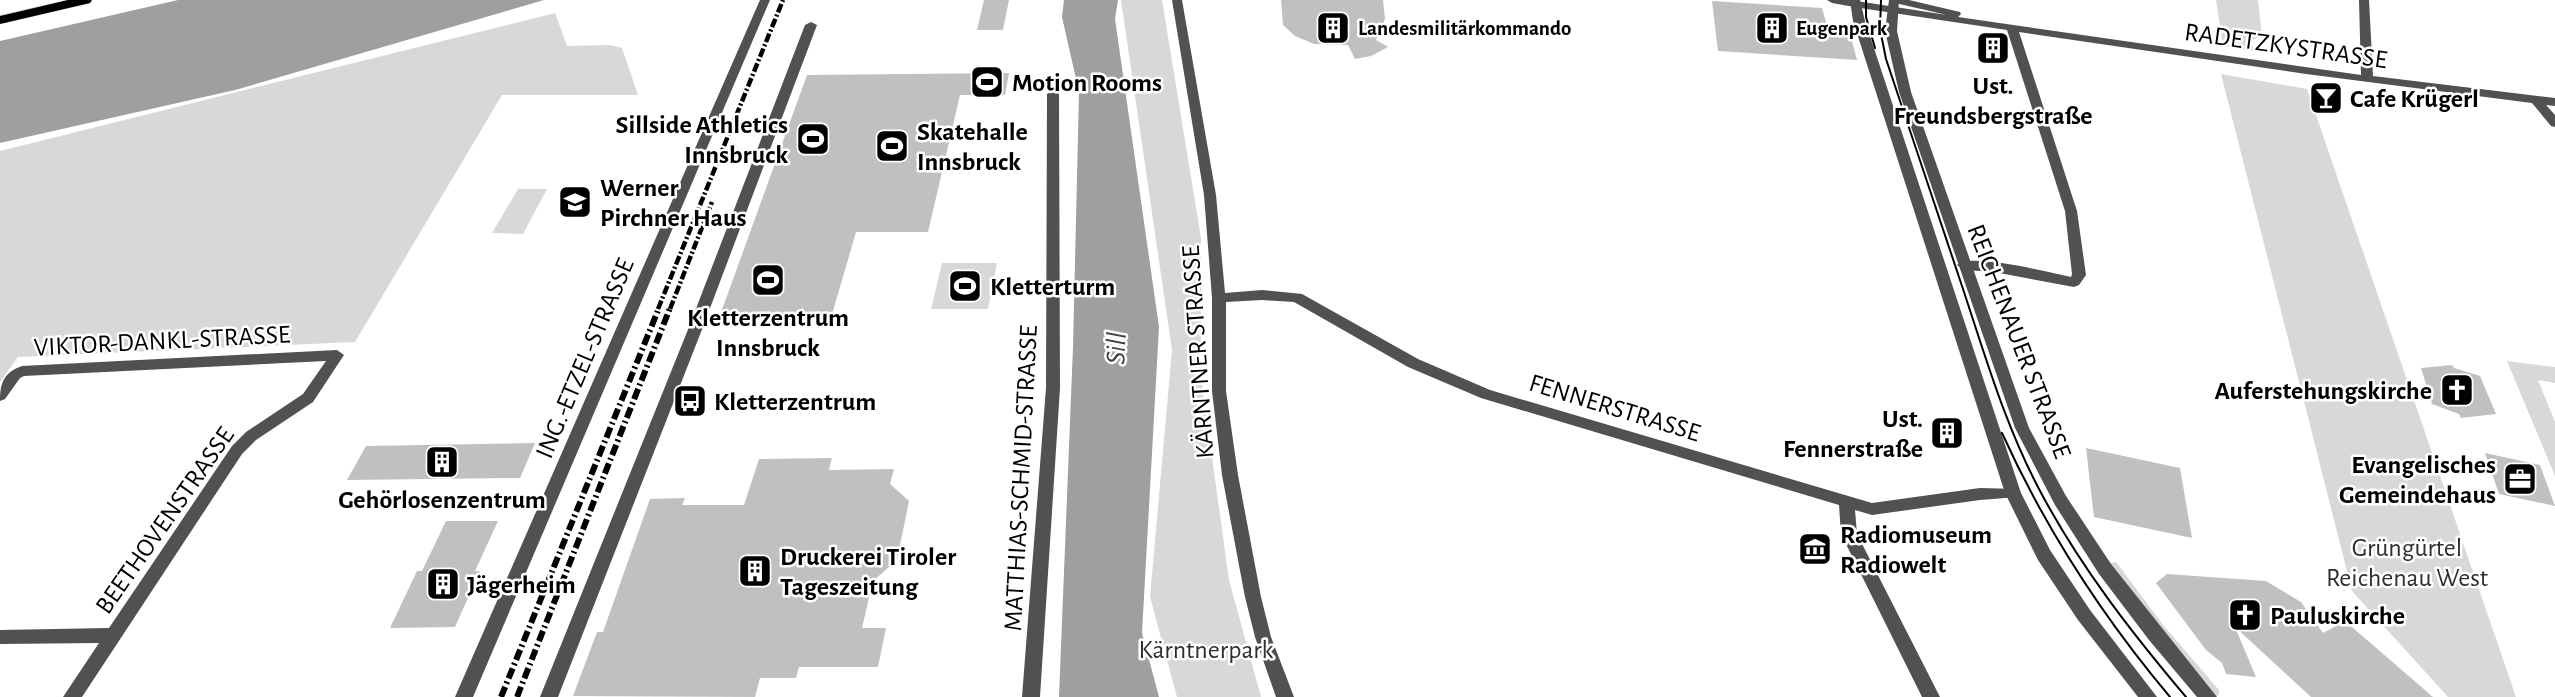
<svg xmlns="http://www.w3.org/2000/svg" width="2555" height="697" font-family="'Alegreya Sans',sans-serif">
<rect width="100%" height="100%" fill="#fff"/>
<path fill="#d8d8d8" d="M1121,0H1162L1201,238V378L1229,580L1261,697H1177L1150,597L1172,350Z
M2216,0H2258L2262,36L2252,40L2253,51L2223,46Z
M555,13L567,46L610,45L622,48L638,95H502L355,342L18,357L0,382V151Z
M2221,74L2307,89L2516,697H2448L2352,591Z
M518,189H547L523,234L492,233Z
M942,263H997L988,309H931Z
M2507,361L2555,367V383L2538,380L2555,422V476Z
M2116,562L2164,626L2219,690V695L2215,697L2109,563Z"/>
<path fill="#9f9f9f" d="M178,0H544L235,90L0,143V41Z
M1064,0H1118L1115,19L1159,327L1142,633L1159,697H1059L1073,347L1079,92L1062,17Z"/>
<path fill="#c0c0c0" d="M984,0H1009L1003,30H977Z
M1281,0H1383L1385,19L1376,40L1388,47L1371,56L1355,59L1348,45L1314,44L1295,36L1283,25Z
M1712,1L1822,8L1829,33L1850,34L1857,60L1718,51Z
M1009,73L1005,95H960L928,232H856L831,318H719L807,75Z
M2452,365L2454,368L2480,376L2496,414L2461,418L2459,414L2432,404L2421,368Z
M1940,422L1962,432L1955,445L1933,434Z
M535,443L520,478L347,480L366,446Z
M2086,448L2180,468L2192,538L2094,517Z
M2485,453L2540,465L2555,506L2499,494Z
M832,458L829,470L894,469L890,484L909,501L897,560L873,581L862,628H886L878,667H799L796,678H760L755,697L573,696L597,632H603L650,499L685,498L682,505H744L759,459Z
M446,521H498L475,571H480L455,627L390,628L417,571H422Z
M2167,574L2266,581L2301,602L2323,633L2345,621L2433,697H2311L2235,627L2256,677L2226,674L2222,663L2206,650L2156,583Z"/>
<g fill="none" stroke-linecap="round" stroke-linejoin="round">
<defs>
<path id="primary" d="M68,0H92L90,3L0,24V16Z"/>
</defs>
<use href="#primary" stroke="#dbdbdb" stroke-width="1"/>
<path fill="#515151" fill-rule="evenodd" d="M760,0H770L473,697H455Z
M1172,0H1182L1216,195L1225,293L1262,290L1302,294L1418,359L1490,390L1872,503L1980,488L2018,489L2021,493L2018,497L1980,500L1872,515L1855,510L1857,534L1940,697H1922L1841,534L1839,505L1481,398L1408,367L1294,302L1262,300L1226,302V391L1238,475L1261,597L1271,637L1294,697H1276L1255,637L1245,597L1222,475L1212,391V298L1204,195Z
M1827,0H1850L1947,15L1891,2L1890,0H1909L1960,12L1961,14L1958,17L2361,75L2359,0H2369L2373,76L2555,98V106L2546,105L2555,115V127L2551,126L2532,103L2306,74L2019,32L2077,211L2086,275L2079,285L2074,287L1994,272L1964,270L1957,265C1970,252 2051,273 2071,277L2072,274L2065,211L2007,30L1860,8L1832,3Z
M811,22L817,25L701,332L558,697H540L687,332L805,25Z
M1053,90L1059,94L1060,388L1040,697H1022L1046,388L1047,94Z
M337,350L344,355L313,402L256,440L242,454L82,697H63L99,643L0,644V630L109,628L232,446L246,432L303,394L326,361L24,376L20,378L5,399L0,401C0,383 4,372 22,366Z"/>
<path fill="#515151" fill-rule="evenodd" d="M1850,0H1860L1865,21L2021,493L2050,550L2090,610L2157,697H2138L2078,620L2038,560L2005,493L1853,21Z
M1889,0H1899L1897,31L1911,92L2029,428L2066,496L2111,564L2217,697H2197L2149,640L2099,574L2055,505L2015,428L1899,92L1885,31Z"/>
<use href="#primary" fill="#000" fill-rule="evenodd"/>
<path stroke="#000" stroke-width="2" d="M1866,0V17L1875,48
M1881,0L1880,29L1886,59C1911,135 1937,210 1962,286C1985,355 2005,425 2039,489C2079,565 2131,632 2186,697
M2002,433C2046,530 2102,616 2170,697"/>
<path stroke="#000" stroke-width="4.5" stroke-dasharray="9 2.5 2 2.5" stroke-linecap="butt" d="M658,309L783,0
M670,309L712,202"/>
<path stroke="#000" stroke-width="6" stroke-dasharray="11 3.5 2 3.5" stroke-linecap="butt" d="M501,697L659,308
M517,697L670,308"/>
</g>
<defs>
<symbol id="building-square" viewBox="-11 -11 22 22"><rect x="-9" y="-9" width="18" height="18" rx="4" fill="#000" stroke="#fff"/><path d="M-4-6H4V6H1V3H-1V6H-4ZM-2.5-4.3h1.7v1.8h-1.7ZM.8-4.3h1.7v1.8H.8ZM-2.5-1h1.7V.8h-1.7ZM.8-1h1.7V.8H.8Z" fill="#fff"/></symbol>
<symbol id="stadium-square" viewBox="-11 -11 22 22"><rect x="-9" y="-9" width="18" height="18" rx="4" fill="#000" stroke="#fff"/><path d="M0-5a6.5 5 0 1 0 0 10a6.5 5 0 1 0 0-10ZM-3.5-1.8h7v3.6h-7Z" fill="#fff"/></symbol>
<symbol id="bar-square" viewBox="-11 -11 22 22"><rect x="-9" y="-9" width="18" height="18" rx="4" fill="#000" stroke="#fff"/><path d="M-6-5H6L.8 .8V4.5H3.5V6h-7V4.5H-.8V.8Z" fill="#fff"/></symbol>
<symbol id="university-square" viewBox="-11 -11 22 22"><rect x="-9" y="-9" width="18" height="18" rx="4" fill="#000" stroke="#fff"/><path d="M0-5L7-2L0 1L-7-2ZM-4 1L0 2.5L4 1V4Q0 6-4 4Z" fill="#fff"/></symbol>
<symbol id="church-square" viewBox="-11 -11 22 22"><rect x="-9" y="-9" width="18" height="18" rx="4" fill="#000" stroke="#fff"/><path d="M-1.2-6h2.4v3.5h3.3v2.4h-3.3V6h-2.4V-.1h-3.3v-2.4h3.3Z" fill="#fff"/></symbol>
<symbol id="bus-square" viewBox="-11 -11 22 22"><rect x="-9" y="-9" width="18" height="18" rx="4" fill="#000" stroke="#fff"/><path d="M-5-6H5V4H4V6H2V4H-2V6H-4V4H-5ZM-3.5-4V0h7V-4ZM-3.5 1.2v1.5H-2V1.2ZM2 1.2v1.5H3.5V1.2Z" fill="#fff"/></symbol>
<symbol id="office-square" viewBox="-11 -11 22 22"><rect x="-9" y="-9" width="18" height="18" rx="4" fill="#000" stroke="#fff"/><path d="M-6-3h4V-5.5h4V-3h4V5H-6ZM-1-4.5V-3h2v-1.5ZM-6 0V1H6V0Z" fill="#fff"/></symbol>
<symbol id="museum-square" viewBox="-11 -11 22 22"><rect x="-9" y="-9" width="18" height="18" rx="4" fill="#000" stroke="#fff"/><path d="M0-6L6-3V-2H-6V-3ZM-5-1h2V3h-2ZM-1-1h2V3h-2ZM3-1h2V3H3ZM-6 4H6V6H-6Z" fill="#fff"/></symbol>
</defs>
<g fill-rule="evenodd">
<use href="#building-square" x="1314" y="9" width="38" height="38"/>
<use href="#building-square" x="1753" y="9" width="38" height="38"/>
<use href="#building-square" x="1974" y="29" width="38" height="38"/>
<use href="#stadium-square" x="968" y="63" width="38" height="38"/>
<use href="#bar-square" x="2307" y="79" width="38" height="38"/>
<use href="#stadium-square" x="794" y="120" width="38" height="38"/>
<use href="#stadium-square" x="873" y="127" width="38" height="38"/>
<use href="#university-square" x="556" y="183" width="38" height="38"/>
<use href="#stadium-square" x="749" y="261" width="38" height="38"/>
<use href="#stadium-square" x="946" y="267" width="38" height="38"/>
<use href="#church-square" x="2438" y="371" width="38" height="38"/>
<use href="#bus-square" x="671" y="382" width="38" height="38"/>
<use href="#building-square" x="1928" y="414" width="38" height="38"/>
<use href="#building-square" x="423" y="443" width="38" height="38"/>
<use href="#office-square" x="2501" y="460" width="38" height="38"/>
<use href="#museum-square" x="1796" y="530" width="38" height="38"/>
<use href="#building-square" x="736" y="552" width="38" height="38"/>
<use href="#building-square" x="424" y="565" width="38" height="38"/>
<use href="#church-square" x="2226" y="596" width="38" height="38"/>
</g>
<g text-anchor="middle" stroke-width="5" stroke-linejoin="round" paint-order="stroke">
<g font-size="21" font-weight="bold" fill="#000" stroke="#fff" text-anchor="start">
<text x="1358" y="35">Landesmilitärkommando</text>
<text x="1796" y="35">Eugenpark</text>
</g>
<g font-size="26" fill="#000" stroke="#fff">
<text transform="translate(2286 45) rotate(8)" y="9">RADETZKYSTRASSE</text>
<text transform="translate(162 340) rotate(-3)" y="9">VIKTOR-DANKL-STRASSE</text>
<text transform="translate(2020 341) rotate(69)" y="9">REICHENAUER STRASSE</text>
<text transform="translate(1197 352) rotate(-94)" y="9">KÄRNTNER STRASSE</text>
<text transform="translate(584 358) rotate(-67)" y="9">ING.-ETZEL-STRASSE</text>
<text transform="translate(1615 407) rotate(17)" y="9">FENNERSTRASSE</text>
<text transform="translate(1020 478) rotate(-87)" y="9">MATTHIAS-SCHMID-STRASSE</text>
<text transform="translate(164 520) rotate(-55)" y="9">BEETHOVENSTRASSE</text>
</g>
<g font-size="26" font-weight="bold" fill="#000" stroke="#fff" text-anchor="start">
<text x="1012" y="91">Motion Rooms</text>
<text x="1993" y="94" text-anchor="middle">Ust.<tspan x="1993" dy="30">Freundsbergstraße</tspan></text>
<text x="2350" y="107">Cafe Krügerl</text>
<text x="788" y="133" text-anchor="end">Sillside Athletics<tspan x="788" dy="30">Innsbruck</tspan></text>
<text x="917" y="140">Skatehalle<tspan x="917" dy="30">Innsbruck</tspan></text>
<text x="600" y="196">Werner<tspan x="600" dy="30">Pirchner Haus</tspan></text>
<text x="990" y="295">Kletterturm</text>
<text x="768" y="326" text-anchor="middle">Kletterzentrum<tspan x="768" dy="30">Innsbruck</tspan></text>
<text x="2432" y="399" text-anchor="end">Auferstehungskirche</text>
<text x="714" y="410">Kletterzentrum</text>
<text x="1923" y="427" text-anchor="end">Ust.<tspan x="1923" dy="30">Fennerstraße</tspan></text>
<text x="2496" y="473" text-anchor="end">Evangelisches<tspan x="2496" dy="30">Gemeindehaus</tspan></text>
<text x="442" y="508" text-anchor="middle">Gehörlosenzentrum</text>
<text x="1840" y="543">Radiomuseum<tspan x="1840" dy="30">Radiowelt</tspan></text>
<text x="780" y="565">Druckerei Tiroler<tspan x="780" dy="30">Tageszeitung</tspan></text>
<text x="467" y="593">Jägerheim</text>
<text x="2270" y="624">Pauluskirche</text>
</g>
<g font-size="26" fill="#2f2f2f" stroke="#fff">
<text x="2407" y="556">Grüngürtel<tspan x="2407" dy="30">Reichenau West</tspan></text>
<text x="1206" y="658">Kärntnerpark</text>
</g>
<g font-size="28" font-style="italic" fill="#404040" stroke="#fff">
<text transform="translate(1115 348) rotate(-87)" y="10">Sill</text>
</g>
</g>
</svg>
